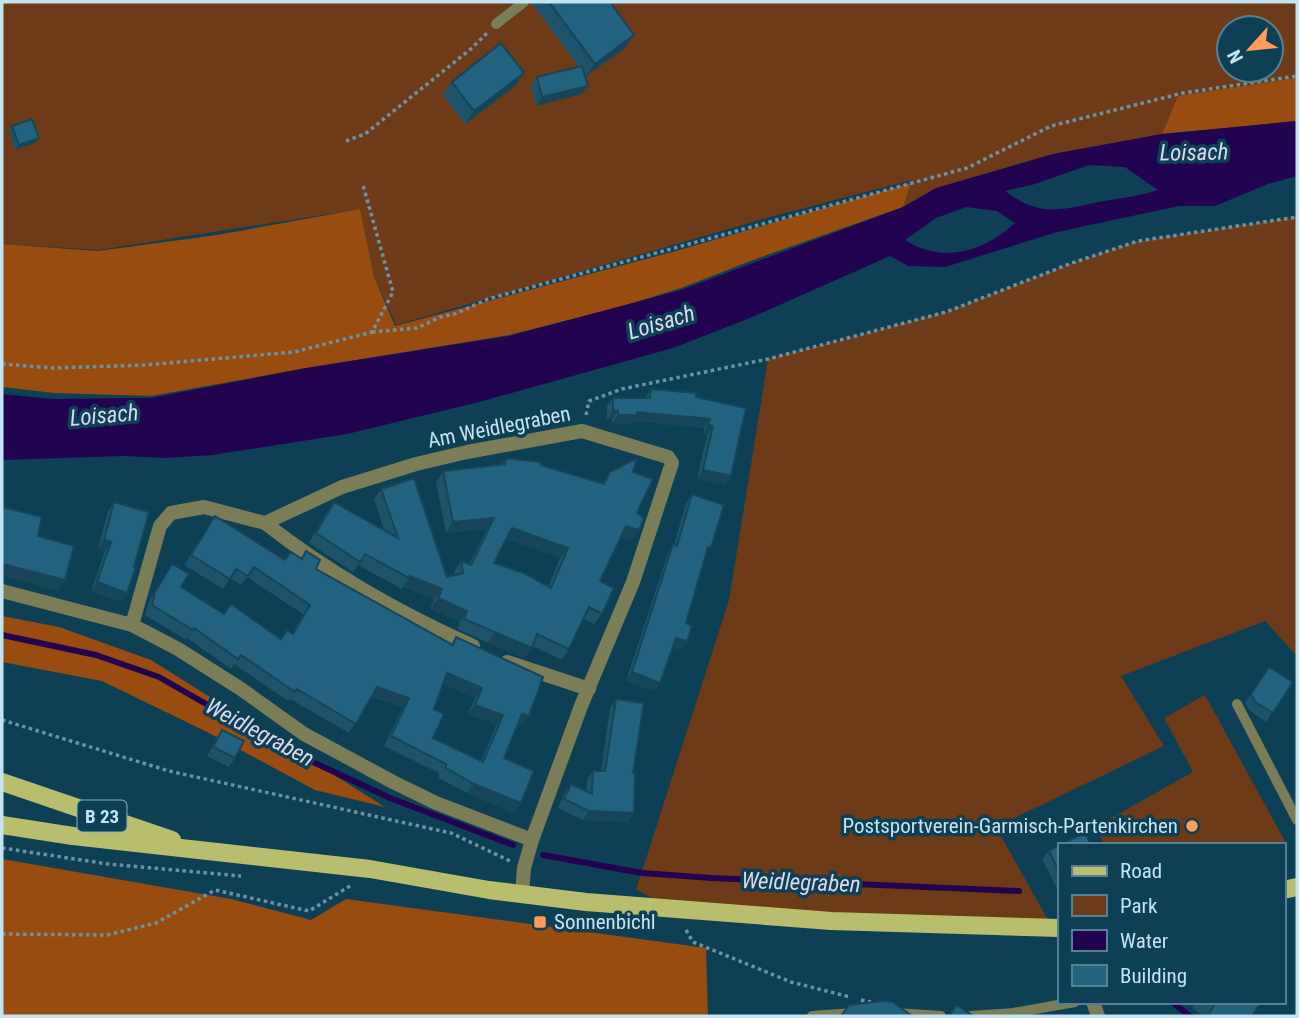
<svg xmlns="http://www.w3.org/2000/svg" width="1299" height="1018" font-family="'Roboto Condensed',sans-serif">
<rect width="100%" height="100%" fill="#0d3f55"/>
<path fill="#6e3b19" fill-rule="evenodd" d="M2,2H1297V78L1178,96L1162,134L1053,154L937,188L903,207L912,180L770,217L396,325L374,277L360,209L99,250L4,244L2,242ZM1229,28H1271V70H1229Z
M1297,217V656L1265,621L1121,676L1164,746L996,827L1053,929L675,909L636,890L729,600L768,359L946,312L1072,263L1138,241Z
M1205,695L1286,843L1283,845H1105L1095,827L1193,772L1164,718Z"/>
<path fill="#994c0f" d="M1297,78V121L1162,134L1178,96Z
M911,183L903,207L761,257L681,288L620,307L509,335L307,368L151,396L54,393L2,387V244L98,251L217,235L360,209L374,277L395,326L676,251Z
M2,616L59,627L151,660L385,807L315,790L207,732L102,681L2,662Z
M2,859L231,899L311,920L346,899L706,948L708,1016H2Z"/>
<path fill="#220350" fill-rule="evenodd" d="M1297,121V176L1268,184L1215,206H1179L1057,232L945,267L908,266L890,256L750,318L673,348L479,402L347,434L212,455L166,458L124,456L2,460V394L53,399L151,398L306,368L509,336L681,290L903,207L936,188L1053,154L1162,134ZM1089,165L1125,167L1158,190C1140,196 1122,198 1104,201C1063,209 1042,219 1005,191L1035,184ZM966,207L997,211L1015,223C984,252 942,264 905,240L936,218Z"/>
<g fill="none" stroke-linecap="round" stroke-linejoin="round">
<path stroke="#220350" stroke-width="6" d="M2,635L96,655L159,677L281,747L390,798L513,845
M543,855L642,873L712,878L1019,891
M1172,1002L1190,1016"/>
<path stroke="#6b93a6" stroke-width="3.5" stroke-dasharray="3.5 3.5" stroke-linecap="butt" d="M346,141L365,134L472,48L487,33
M372,332L417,328L440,317L455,314L488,299L967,168L1051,126L1183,93L1297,76
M2,364L53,368L145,365L294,352L372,332L393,292L363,185
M586,415L589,401L622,389L768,359L946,312L1072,263L1138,241L1297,217
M2,720L169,771L451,833L510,861
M2,848L108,864L241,876
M686,930L693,942L791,982L850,997
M2,934L107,935L156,923L215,890L309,911L350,886
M861,1000L871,1002"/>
<path stroke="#7a7d56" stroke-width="10" d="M496,24L524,2
M1237,704L1297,820
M896,1013L941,1016
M812,1016L853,1013
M971,1016L1013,1013L1075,1002"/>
<path stroke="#7a7d56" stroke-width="14" d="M265,523C329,573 399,613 473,646
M2,591L132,625L178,649L241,689L304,734L393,782L436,803L532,840
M132,625L160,526L171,513L204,507L265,523L342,487L416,464L467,452L582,431L668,457L672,463L633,582L581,706L532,840L524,868L522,894
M507,662L589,689
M1093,1002L1098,1016"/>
<path stroke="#b9be6d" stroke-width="18" d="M2,782L172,840
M2,825L73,836L370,869L489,890L586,902L831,921L1059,928
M1283,890L1297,887"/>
</g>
<path fill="#1d546c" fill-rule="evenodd" d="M531,2H610L634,35L625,48L586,76L585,75L581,94L536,106L531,86L537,77L579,67Z
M524,73L515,86L465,124L443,95L452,82Z
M12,126L35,143L15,150L9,131Z
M651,389L696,397L746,408L731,476L725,485L697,479L707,435L703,434L704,428L633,421L631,424L612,423V419H607V406L613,398H645Z
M506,458L541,465L602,484L610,472H633L637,513L632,541L621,537L600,581L602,614L594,624L584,619L569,649L562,660L532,646L524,658L457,629L460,621L430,609L434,599L403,587L402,589L358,565L353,572L309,543L326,513L334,502L384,530L374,499L381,489L447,577L455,575L454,572L461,561L469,564L487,529L446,533L436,482L443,471L502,464ZM506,539L560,558L548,587L494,563Z
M692,494L705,557L686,623L687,641L681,650L673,647L654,691L626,681L668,553L674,545L686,503Z
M114,502L121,602L91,591L105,551L98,549L108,511Z
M215,516L285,560L301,558L306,551L316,569L451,644L456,637L522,726L518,724L504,758L521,803L514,813L467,793L439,778V773L384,746L403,707L371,697L349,733L290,699L288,701L234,664L231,669L187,638L186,640L145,615L149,601L172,564L181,587L224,614L281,639L292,634L303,614L247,577L241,585L230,578L223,589L184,565ZM443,684L475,698L468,714L496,725L481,761L433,738L434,709Z
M1269,667L1293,682L1266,722L1249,710L1245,703Z
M616,699L633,773L634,813L628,822L583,820L558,808L565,792L571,784L586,791L587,779L593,771H601L610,708Z
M222,730L235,758L229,767L207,756L216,739Z
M1059,845V885L1056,887L1042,859L1049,851Z
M1196,1002H1262L1252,1016H1204L1192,1008Z"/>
<path fill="#184558" d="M634,35L625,48L586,76L595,64Z
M524,73L515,86L465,124L474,111Z
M588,86L581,94L536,106L542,97Z
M39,138L35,143L15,150L19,145Z
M613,410L618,411L612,419H607Z
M637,412L710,419L704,428L633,421L631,424L612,423L618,415Z
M708,425L713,426L707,435L703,434Z
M703,470L731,476L725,485L697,479Z
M494,518L487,529L446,533L453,522Z
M626,526L639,530L632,541L619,536Z
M512,528L568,548L560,558L504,538Z
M104,540L111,542L105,551L98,549Z
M2,564L65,580L58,591L2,576Z
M410,576L442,589L434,599L403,587Z
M97,582L127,593L121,602L91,591Z
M438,598L467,611L460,621L430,609Z
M495,633L532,648L524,658L487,643Z
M676,638L687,641L681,650L670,646Z
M632,672L660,683L654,691L626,681Z
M447,673L482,688L475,698L440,683Z
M377,687L409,698L403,707L370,696Z
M475,705L503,715L496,725L468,714Z
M522,714L529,716L522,726L516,723Z
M474,784L521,803L514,813L467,793Z
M589,811L634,813L628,822L583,820Z"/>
<path fill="#22627e" stroke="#184558" stroke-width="2" fill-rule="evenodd" d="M549,2H610L634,35L595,64Z
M501,43L524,73L474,111L452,82Z
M582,66L588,86L542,97L537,77Z
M32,119L39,138L19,145L12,126Z
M651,389L696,393V397L746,408L731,476L703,470L713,426L708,425L710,419L637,412V415H618V411L613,410V398H650Z
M506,458L541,462V465L604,484L610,472L637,458L633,472L653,479L637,513L644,518L639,530L626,526L600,581L614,588L602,614L589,607L569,649L537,634L532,648L464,619L467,611L438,598L442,589L410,576L409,578L365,554L360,562L316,533L334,502L398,538L381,489L414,478L447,577L463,573L461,561L471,565L494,518L453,522L443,471L505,464ZM512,528L568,548L551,588L524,573L494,563Z
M692,494L724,505L711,548L708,547L686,623L692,626L687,641L676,638L660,683L632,672L673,544L677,546Z
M114,502L149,512L134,567H136L127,593L97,582L111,542L104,540Z
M3,507L42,517L38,536L74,546L65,580L2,564V513Z
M215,516L285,560L291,552L302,559L306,551L320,560L316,569L453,645L456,637L543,677L529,716L522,714L504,758L534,771L521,803L474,784L446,768V764L391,736L409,698L377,687L356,724L297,689L295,692L241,655L238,659L194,628L193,630L152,605L155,592L172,564L189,574L181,587L224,614L231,604L281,639L287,630L293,634L310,605L254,567L248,576L236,569L230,579L191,555ZM447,673L482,688L475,705L503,715L483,762L433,738L444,714L434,709Z
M1269,667L1293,682L1273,713L1255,702L1251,694Z
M616,699L644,703L633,773H635L634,813L589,811L564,799L571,784L592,794L593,771H605Z
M222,730L244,741L235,758L213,747Z
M1085,832L1091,845H1060Z
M1059,845V872L1049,851Z
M883,1001L893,1002L912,1016H841L849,1005Z
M1210,1002H1261L1252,1016H1208L1214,1005Z
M957,1005L973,1016H949Z"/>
<g fill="#ff9b5b" stroke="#0d3f55" stroke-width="2.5">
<circle cx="1192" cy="826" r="7"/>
<rect x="533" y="915" width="14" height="14" rx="3.5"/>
</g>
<g text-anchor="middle" stroke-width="7" stroke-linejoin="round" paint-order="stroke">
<rect fill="#0d3f55" stroke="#8db2c4" stroke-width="2" x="77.5" y="800.5" width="49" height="31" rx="5"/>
<g font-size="19" font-weight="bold" fill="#c4e3f3">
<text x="102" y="823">B 23</text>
</g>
<g font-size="21" fill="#c4e3f3" stroke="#0d3f55">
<text transform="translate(499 427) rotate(-11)" y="7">Am Weidlegraben</text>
</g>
<g font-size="21" fill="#c4e3f3" stroke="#0d3f55" text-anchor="end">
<text x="1178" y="833">Postsportverein-Garmisch-Partenkirchen</text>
<text x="554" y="929" text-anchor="start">Sonnenbichl</text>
</g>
<g font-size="23" font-style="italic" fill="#dbd8ef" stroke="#0d3f55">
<text transform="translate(1194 152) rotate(-1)" y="8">Loisach</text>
<text transform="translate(661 322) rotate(-17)" y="8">Loisach</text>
<text transform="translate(104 415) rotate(-5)" y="8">Loisach</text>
<text transform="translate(260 732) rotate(28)" y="8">Weidlegraben</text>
<text transform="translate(801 882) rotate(2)" y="8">Weidlegraben</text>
</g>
</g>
<rect width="1299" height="1018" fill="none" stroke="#c4e3f3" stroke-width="7"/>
<rect x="1058" y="843" width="228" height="161" fill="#0d3f55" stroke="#568194" stroke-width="2"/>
<rect x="1072" y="866" width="35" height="10" fill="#b9be6d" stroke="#568194" stroke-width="2"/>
<text x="1120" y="878" font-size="21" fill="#c4e3f3">Road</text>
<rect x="1072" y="895" width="35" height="21" fill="#6e3b19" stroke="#568194" stroke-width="2"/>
<text x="1120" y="913" font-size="21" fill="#c4e3f3">Park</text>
<rect x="1072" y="930" width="35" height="21" fill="#220350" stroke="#568194" stroke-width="2"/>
<text x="1120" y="948" font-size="21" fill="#c4e3f3">Water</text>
<rect x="1072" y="965" width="35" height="21" fill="#22627e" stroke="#568194" stroke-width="2"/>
<text x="1120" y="983" font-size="21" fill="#c4e3f3">Building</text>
<g transform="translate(1250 49) rotate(243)"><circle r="33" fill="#0d3f55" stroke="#568194" stroke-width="2"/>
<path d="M0-5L12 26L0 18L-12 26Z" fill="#ff9b5b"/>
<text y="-10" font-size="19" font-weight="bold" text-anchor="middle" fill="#c4e3f3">N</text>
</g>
</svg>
